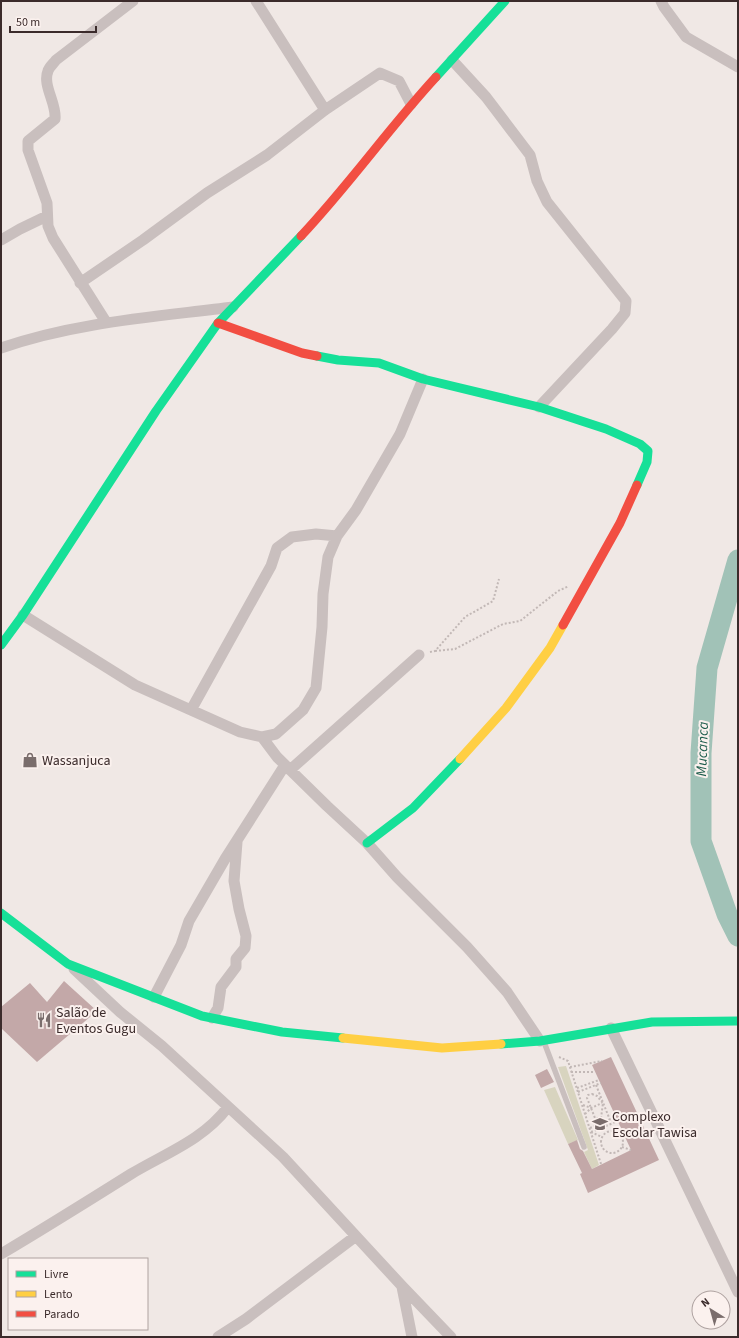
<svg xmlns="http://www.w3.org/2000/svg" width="739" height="1338" font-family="'Source Sans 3',sans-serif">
<rect width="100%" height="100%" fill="#f0e8e5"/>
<path fill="#d8d4bf" d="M566,1066L599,1165L592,1169L584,1152L588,1150L558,1067Z
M555,1087L578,1140L568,1144L544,1090Z"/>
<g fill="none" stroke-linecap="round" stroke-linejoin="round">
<path stroke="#a1c2b7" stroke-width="21" d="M738,560L707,668L701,753V841L727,914L738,936"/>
</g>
<path fill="#c3a8a8" d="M64,981L97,1011L37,1062L1,1028V1007L30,983L47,1002Z
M611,1057L659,1160L588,1193L580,1174L582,1173L568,1144L577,1140L580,1149L583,1151L592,1169L631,1150L592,1065Z
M547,1069L554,1082L541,1088L535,1075Z"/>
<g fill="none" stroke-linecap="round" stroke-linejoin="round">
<path stroke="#c2b8b6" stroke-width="2" stroke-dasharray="2 2" stroke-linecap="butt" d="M435,651L455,649L503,624L520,621L558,591L569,586
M430,652L435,651L465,617L493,601L499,579
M559,1057L568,1061L601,1164
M570,1067L602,1061
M571,1072H595
M596,1085L610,1120
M577,1088L599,1080
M578,1092L601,1083
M592,1094L597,1096L603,1103L601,1118H595L587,1098L588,1095Z
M583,1105L591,1108
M585,1114L591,1108L602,1103
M590,1128L616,1117
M601 1142a11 11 0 1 1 22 0a11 11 0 1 1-22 0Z
M591,1132L618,1121
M591,1132L602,1137
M622,1147L631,1150"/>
<path stroke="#c9bfbe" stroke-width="5.5" d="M544,1042L584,1147"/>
<path stroke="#c9bfbe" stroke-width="11" d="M256,1L325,110
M661,1L664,7L686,37L738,67
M452,60L486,97L530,155L537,181L547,202L626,301L625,313L612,329L539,407
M1,240L20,229L47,216
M80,283L143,240L207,193L267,155L325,110L380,73L399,81L411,104
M106,322L53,238L48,226L47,203L28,150V141L55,119C57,104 42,85 48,71C49,67 53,64 56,60L133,1
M1,348C76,322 155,317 233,307
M23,615L135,685L240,732L262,737L277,757L327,806L367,843L397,877L467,947L507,992L540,1041
M191,710L271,566L277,548L292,537L316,534L337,536
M262,737L276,734L303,710L316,688L322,627L323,594L328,557L337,536L356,510L400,434L423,379
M290,770L419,655
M74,969L120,1012L162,1046L283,1157L402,1286L451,1337
M154,997L181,945L189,921L225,859L285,765
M212,1018L218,1008L221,987L236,967V959L245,948L246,936L239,909L234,881L237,842
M611,1028L738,1292
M1,1254C45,1228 88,1201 131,1174C166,1153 203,1140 228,1107
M402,1287L412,1337
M218,1337L246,1319L356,1236"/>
<path stroke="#16e098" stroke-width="9" d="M436,77L505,1
M317,356L338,360L379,363L423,379L539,407L606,429L640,444L648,451L647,462L637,485
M1,645L23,615L156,411L218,323L301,236
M367,843L413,808L460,759
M1,913L68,964L202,1016L282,1032L343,1038
M501,1044L540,1041L652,1022L738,1021"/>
<path stroke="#ffcf43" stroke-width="9" d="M460,759L506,708L550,648L563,625
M343,1038L442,1048L501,1044"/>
<path stroke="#f24e42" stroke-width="9" d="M301,236C349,185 389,128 436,77
M218,323L302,353L317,356
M563,625L620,523L637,485"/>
</g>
<defs>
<symbol id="shop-bare" viewBox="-9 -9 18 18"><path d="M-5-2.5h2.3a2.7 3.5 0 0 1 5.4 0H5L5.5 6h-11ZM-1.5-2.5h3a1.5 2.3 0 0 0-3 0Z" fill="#7a6d6c" stroke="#fbf1ee" stroke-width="2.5" paint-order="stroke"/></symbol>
<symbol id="restaurant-bare" viewBox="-9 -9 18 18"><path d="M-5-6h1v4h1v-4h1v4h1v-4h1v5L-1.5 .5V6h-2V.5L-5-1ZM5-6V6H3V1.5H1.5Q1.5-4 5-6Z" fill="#7a6d6c" stroke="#fbf1ee" stroke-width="2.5" paint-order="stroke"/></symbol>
<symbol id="school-bare" viewBox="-9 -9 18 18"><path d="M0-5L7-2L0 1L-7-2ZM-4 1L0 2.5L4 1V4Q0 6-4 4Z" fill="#7a6d6c" stroke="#fbf1ee" stroke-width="2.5" paint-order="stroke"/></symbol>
</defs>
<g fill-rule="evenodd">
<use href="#shop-bare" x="19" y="749" width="22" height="22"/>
<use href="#restaurant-bare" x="33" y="1009" width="22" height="22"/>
<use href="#school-bare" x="589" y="1113" width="22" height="22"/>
</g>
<g text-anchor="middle" stroke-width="4" stroke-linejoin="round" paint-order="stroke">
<g font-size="14" fill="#3b2b2b" stroke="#fbf1ee" text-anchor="start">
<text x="42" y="765">Wassanjuca</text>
<text x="56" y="1017">Salão de<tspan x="56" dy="16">Eventos Gugu</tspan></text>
<text x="612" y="1121">Complexo<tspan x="612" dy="16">Escolar Tawisa</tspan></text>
</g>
<g font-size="15" font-style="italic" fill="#1f5e4d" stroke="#fbf1ee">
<text transform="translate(702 749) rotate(-88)" y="5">Mucanca</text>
</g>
</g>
<rect width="739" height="1338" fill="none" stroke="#3b2b2b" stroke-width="4"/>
<rect x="8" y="1258" width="140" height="72" fill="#fbf1ee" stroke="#aea2a0"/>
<rect x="16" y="1271" width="20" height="6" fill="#16e098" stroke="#aea2a0"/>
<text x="44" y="1278" font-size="12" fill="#3b2b2b">Livre</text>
<rect x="16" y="1291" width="20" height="6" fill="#ffcf43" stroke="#aea2a0"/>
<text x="44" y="1298" font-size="12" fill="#3b2b2b">Lento</text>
<rect x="16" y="1311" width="20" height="6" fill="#f24e42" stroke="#aea2a0"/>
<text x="44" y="1318" font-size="12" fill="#3b2b2b">Parado</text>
<g transform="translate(711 1310) rotate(323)"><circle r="19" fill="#fbf1ee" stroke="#aea2a0"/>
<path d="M0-3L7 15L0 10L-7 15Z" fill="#7a6d6c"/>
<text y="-6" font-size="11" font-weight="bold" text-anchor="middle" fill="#3b2b2b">N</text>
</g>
<path d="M10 26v6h86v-6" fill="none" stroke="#3b2b2b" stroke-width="2"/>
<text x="16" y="26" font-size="12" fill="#3b2b2b" stroke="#fbf1ee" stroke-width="3" paint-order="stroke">50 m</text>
</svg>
